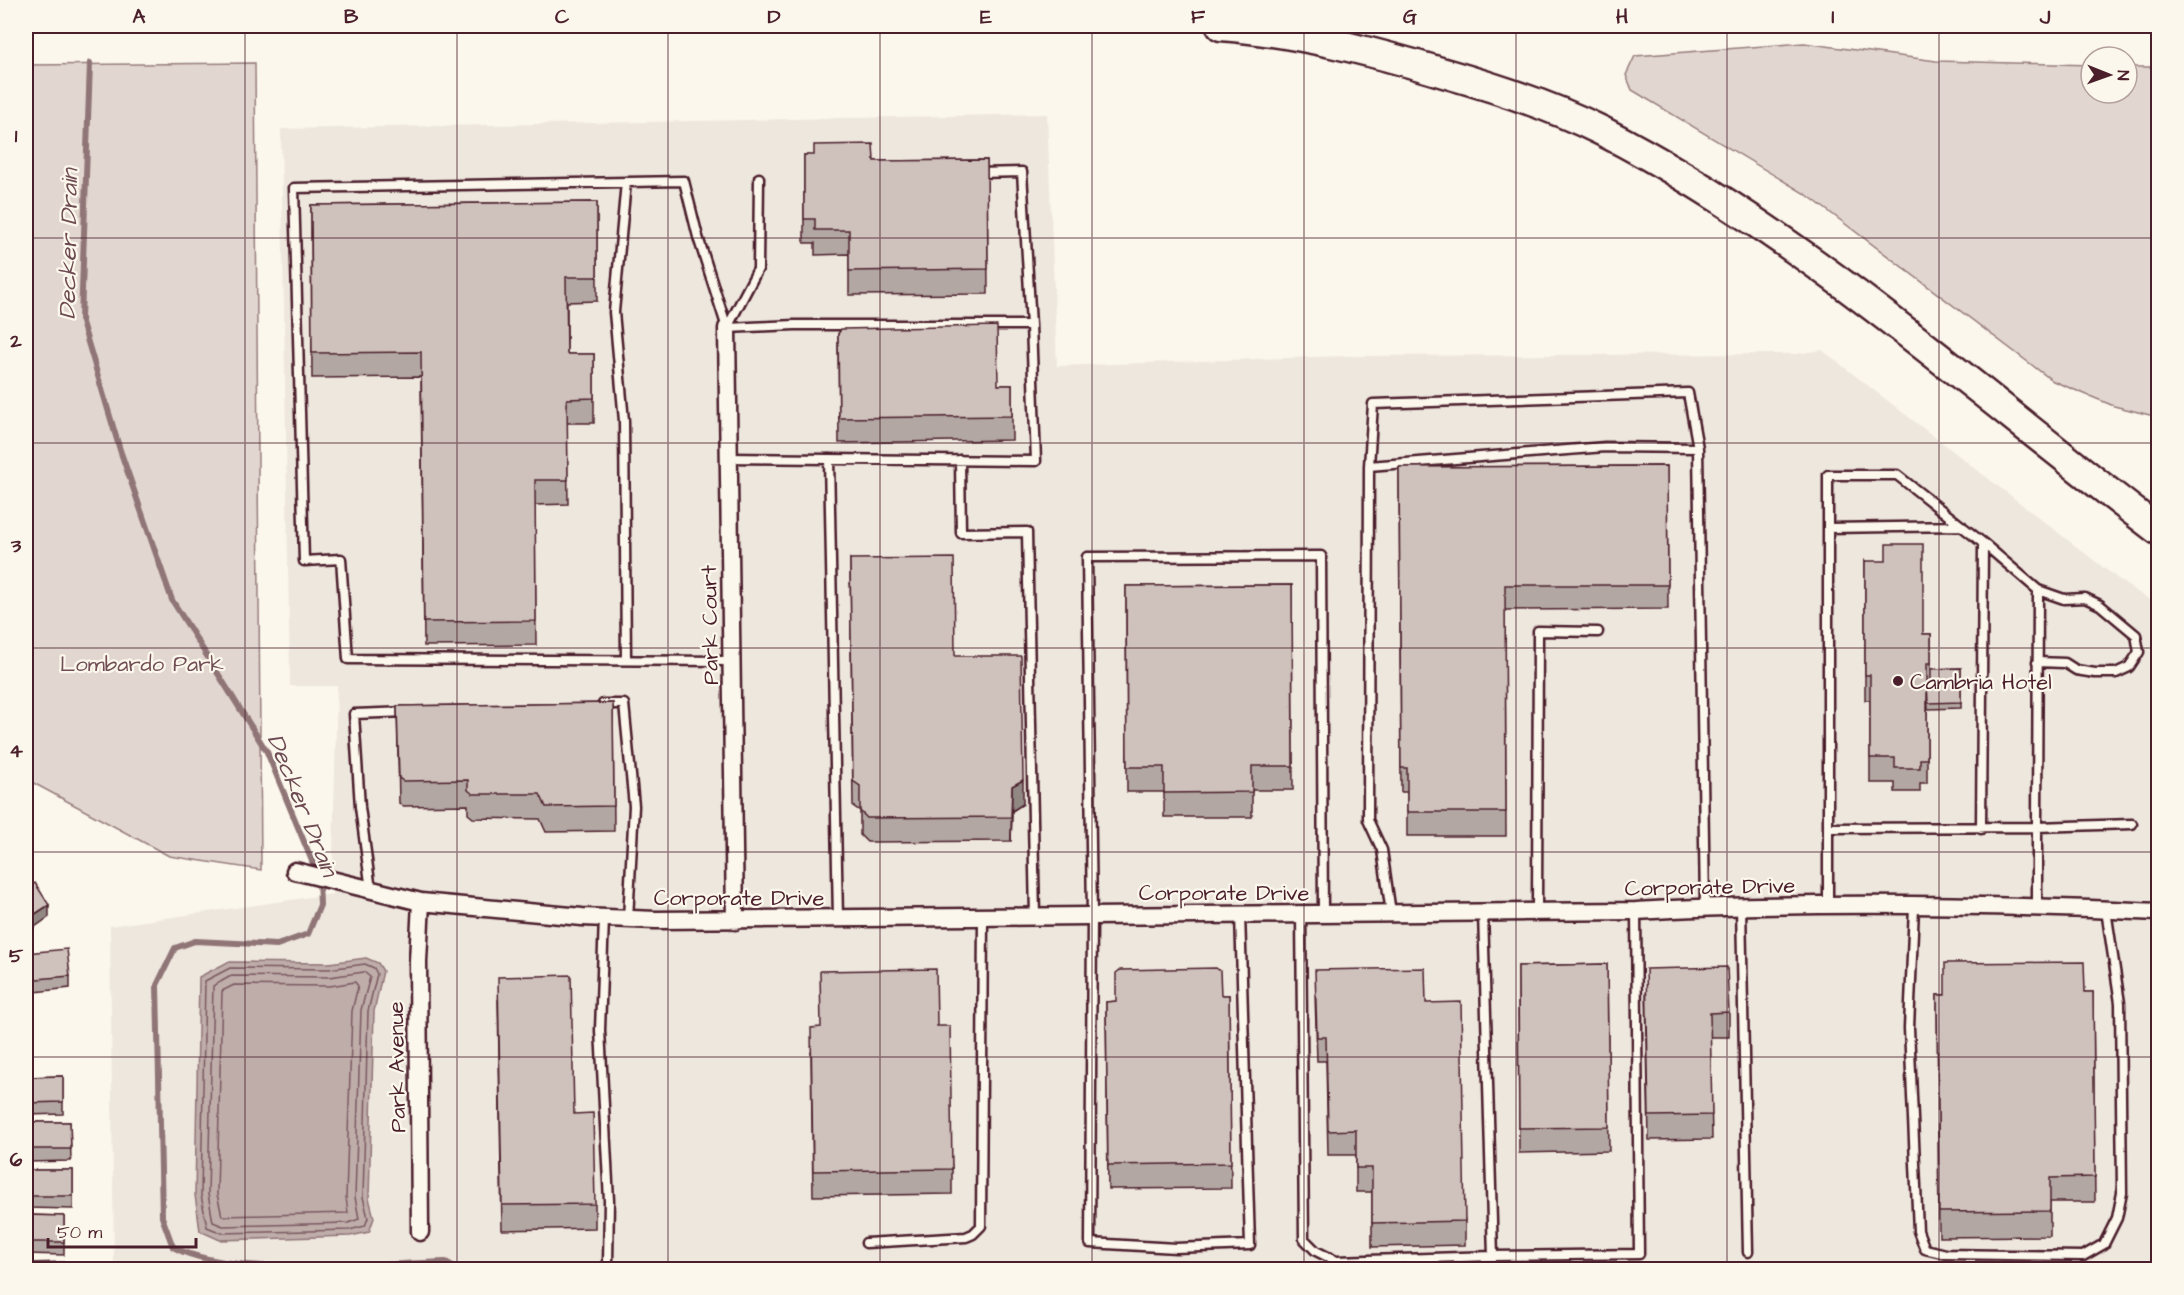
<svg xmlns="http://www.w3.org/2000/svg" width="2184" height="1295" font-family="'Architects Daughter',sans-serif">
<rect width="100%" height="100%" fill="#fbf7ec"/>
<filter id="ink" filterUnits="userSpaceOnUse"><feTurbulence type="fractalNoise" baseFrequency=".0167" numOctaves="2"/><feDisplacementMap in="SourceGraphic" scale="12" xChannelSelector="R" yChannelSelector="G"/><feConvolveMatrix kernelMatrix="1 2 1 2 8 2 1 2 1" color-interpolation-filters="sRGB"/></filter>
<g filter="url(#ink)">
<path fill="#eee7de" d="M1047,114L1057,366L1346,356L1797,354L1822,350L2126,585L2158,605V1269H114L110,926L332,894L337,686H290L281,129Z"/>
<path fill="#e2d7d0" stroke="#967b7e" stroke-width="1.5" d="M1804,43L1936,61L2091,65V93H2127V67H2158V417L2114,406L2053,381L1807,195L1632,90L1626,75L1635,56Z
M255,63L261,870L169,856L26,779V65Z"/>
<path fill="#bfadaa" stroke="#907477" stroke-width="1.5" d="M366,958L378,963L383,971L374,1011L369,1198L374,1218L369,1232L350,1236L220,1240L200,1231L195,1195L199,977L228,962L329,963Z"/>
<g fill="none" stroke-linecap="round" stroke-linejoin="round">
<path stroke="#79585e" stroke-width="1.5" d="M365,964L374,968L377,974L368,1011L363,1197L368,1218L365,1226L349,1230L222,1233L207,1227L201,1195L205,981L230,968L329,969Z
M364,972L370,977L361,1010L355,1197L359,1219L348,1223L223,1226L213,1222L208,1194L213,986L231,976L329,977Z
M355,982L358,986L352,1011L346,1197L348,1213L222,1216L217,1194L222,991L234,985L330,986Z"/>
<path stroke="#907477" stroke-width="6" d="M90,63L81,319L120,450L172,600L267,752L319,878L320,905L308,934L277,945L195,941L175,948L157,985L162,1217L173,1247C233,1279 376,1264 446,1262L460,1270"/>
<defs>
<path id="service" d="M977,173L1022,172L1031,325
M727,328L698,237L684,181L294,188L304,561L341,559L348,659L732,661
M727,328L795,325H1031L1036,461L727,458
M727,328L758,269L759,178
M829,459L838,919
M960,460L961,533L1027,532L1035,916
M1369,466L1373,404L1688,393L1698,448L1705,907
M1828,528L1962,526
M626,660L624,421L614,312L626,182
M2037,662L2065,663L2076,670L2095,673H2116L2129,667L2139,652L2136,635L2100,605L2085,598L2064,599L2038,590
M603,704H624L634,806L628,919
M1828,828V475H1897L1983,543
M1981,829L1983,543L2038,590L2037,827L2132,824
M371,890L360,807L354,714L408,712
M1828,906V828L2037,827V907
M1741,907L1748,1252
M1914,907L1909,1028L1918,1231L1925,1249L1946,1254L2083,1256L2104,1244L2117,1218L2122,1193L2120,1003L2106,910
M1483,912L1493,1256L1639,1254L1636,911
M1537,912L1538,631L1598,632
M1391,913L1382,850L1368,820L1369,466L1605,447L1698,448
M1240,914L1250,1245L1176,1248L1090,1243L1092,916L1087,557L1321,556L1323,914
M1301,914L1304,1239L1316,1251L1336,1261L1493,1256
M604,918L600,1030L609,1201L608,1263
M866,1243L966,1237L973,1234L981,1226L983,917"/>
<path id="minor" d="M727,328L735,921
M295,871L421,902L582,917L656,920L1636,911C1810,901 1985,904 2158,912
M420,1232L418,961L421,902"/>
<path id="motorway" d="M1221,26C1297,32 1371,51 1444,73C1497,88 1552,106 1602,131C1804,234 1978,394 2158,530"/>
</defs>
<use href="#service" stroke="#4a1f2b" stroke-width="13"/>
<use href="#minor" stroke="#4a1f2b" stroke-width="21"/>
<use href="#motorway" stroke="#4a1f2b" stroke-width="33"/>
<use href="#service" stroke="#fbf7ec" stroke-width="8"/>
<use href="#minor" stroke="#fbf7ec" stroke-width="16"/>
<use href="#motorway" stroke="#fbf7ec" stroke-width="28"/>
</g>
<path fill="#b2a7a2" stroke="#4a1f2b" stroke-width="1.5" d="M804,155L874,161L987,160L988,294L849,295V254L815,255V243H804Z
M597,202V301L567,302V354H594V423H567L568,504L535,505L536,645L424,646L421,377L312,378L311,205Z
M838,334L998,385H1012V440L839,443Z
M1667,466L1668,609L1505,610L1506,836H1407V792H1401L1399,467Z
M850,559L955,656L1023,804L1012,811L1011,841L867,842L860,835V811L853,806Z
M1865,561L1923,634H1931V669L1961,668V708L1928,709L1927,687V783H1920V792H1895V783H1870V700H1865Z
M1292,585L1293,790H1252V817H1164V792H1127L1126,586Z
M613,703L614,831L546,832L540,819L473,818L468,814V805L403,806L399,803L397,706Z
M26,953L70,976V988L26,993Z
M1607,964L1609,1151L1519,1153L1518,966Z
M2093,992L2095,1202H2050V1236L1939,1237L1937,995Z
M1646,993L1729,1012V1037H1710L1712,1139L1649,1140Z
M1315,994L1426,1003L1465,1221V1245L1372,1247V1192H1356V1155H1328L1326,1061H1317Z
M1221,995H1229L1231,1188L1108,1189L1106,1002Z
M498,1001L574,1114L595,1204V1228L502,1230Z
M937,1026L952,1169V1194L813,1196L811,1052Z
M63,1076V1114L26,1115V1077Z
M26,1122H70L71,1161L26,1162Z
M26,1170H73V1209L26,1208Z
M26,1215L64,1216V1255L26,1254Z"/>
<path fill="#918884" stroke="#4a1f2b" stroke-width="1.5" d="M1023,780V804L1012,811L1011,841L1012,786Z
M49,905V917L26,933V920Z"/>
<path fill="#cfc2bc" stroke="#4a1f2b" stroke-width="1.5" d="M873,144L874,161L987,160L988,269L849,271V230H815V219H804V155H814V145Z
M597,202V277H566L567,354H594V398L567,399L568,480H535L536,621L424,622L421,352L312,353L311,205Z
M997,326L998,385H1012V416L839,418L838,334L841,329Z
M1667,466L1668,585H1505L1506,812H1407V768H1401L1399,467Z
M1886,544H1923V634H1931V663H1927V759H1920V768H1895V758H1870V675H1865V561H1886Z
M954,558L955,656H1021L1023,780L1012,786L1011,817L867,818L860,811V786L853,781L850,559Z
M1292,585L1293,766H1252V792L1164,793V767H1127L1126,586Z
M1961,668V702L1928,703L1927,681H1931V669Z
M613,703L614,806L546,807L540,794H473L468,790V780L403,781L399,778L397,706Z
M35,883L49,905L26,920V889Z
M67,949L70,976L26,980V953Z
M2084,962L2085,992H2093L2095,1177L2050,1178V1211L1939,1212L1937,995H1945V963Z
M1607,964L1609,1127L1519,1128L1518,966Z
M1727,967L1729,1012L1710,1013L1712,1115L1649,1116L1646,969Z
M1216,968L1220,971L1221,995H1229L1231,1163L1108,1165L1106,1002L1116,1001V973L1120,970Z
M1425,968L1426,1003L1461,1002L1465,1221L1372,1223V1168H1356V1130L1328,1131L1326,1037H1317L1315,970Z
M936,969L937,1026H950L952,1169L813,1171L811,1028L821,1027L820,971Z
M571,975L574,1114L593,1113L595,1204L502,1205L498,977Z
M63,1076V1102L26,1103V1077Z
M26,1122H70L71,1149H26Z
M26,1170H73V1196H26Z
M26,1215L64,1216V1242H26Z
M69,1262L70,1269H26V1263Z"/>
</g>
<path fill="none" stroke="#4a1f2b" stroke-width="1.5" stroke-opacity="0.55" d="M245,26V1270M457,26V1270M668,26V1270M880,26V1270M1092,26V1270M1304,26V1270M1516,26V1270M1727,26V1270M1939,26V1270M26,238H2158M26,443H2158M26,648H2158M26,852H2158M26,1057H2158"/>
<circle fill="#4a1f2b" stroke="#fbf7ec" stroke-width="2" cx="1898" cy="681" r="6"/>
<g text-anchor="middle" stroke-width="4.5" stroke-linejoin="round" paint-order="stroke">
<g font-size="22" fill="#4a1f2b" stroke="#fbf7ec">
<text transform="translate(709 625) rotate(-91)" y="8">Park Court</text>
<text transform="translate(1710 886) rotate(-1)" y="8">Corporate Drive</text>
<text x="1224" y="900">Corporate Drive</text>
<text x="739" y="905">Corporate Drive</text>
<text transform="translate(396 1067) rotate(-91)" y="8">Park Avenue</text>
</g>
<g font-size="22" fill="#704d54" stroke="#fbf7ec">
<text x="142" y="671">Lombardo Park</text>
</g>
<g font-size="22" fill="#4a1f2b" stroke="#fbf7ec" text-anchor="start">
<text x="1910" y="689">Cambria Hotel</text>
</g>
<g font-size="24" font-style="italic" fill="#6d4a51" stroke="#fbf7ec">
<text transform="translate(68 244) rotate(-89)" y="8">Decker Drain</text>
<text transform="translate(303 805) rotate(68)" y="8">Decker Drain</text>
</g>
</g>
<rect width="2184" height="1295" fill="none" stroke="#fbf7ec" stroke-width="66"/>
<g transform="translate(2109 75) rotate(91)"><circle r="28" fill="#fbf7ec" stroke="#b4a19f" stroke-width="1.5"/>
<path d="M0-4.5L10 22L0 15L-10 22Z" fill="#4a1f2b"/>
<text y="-9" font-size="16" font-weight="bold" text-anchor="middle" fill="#4a1f2b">N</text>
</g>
<path d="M48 1238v9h148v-9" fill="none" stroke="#4a1f2b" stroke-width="3"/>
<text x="57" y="1238" font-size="18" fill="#4a1f2b" stroke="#fbf7ec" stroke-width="4.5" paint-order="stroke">50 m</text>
<rect x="33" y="33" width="2118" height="1229" fill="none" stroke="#4a1f2b" stroke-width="2"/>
<g font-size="20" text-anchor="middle" font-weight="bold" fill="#4a1f2b">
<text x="139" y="23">A</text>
<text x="351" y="23">B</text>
<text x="562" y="23">C</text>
<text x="774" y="23">D</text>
<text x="986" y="23">E</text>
<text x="1198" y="23">F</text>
<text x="1410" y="23">G</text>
<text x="1622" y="23">H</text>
<text x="1833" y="23">I</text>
<text x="2045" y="23">J</text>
<text x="16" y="142">1</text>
<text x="16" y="347">2</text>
<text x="16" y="552">3</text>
<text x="16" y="757">4</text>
<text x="16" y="962">5</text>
<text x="16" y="1166">6</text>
</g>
</svg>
